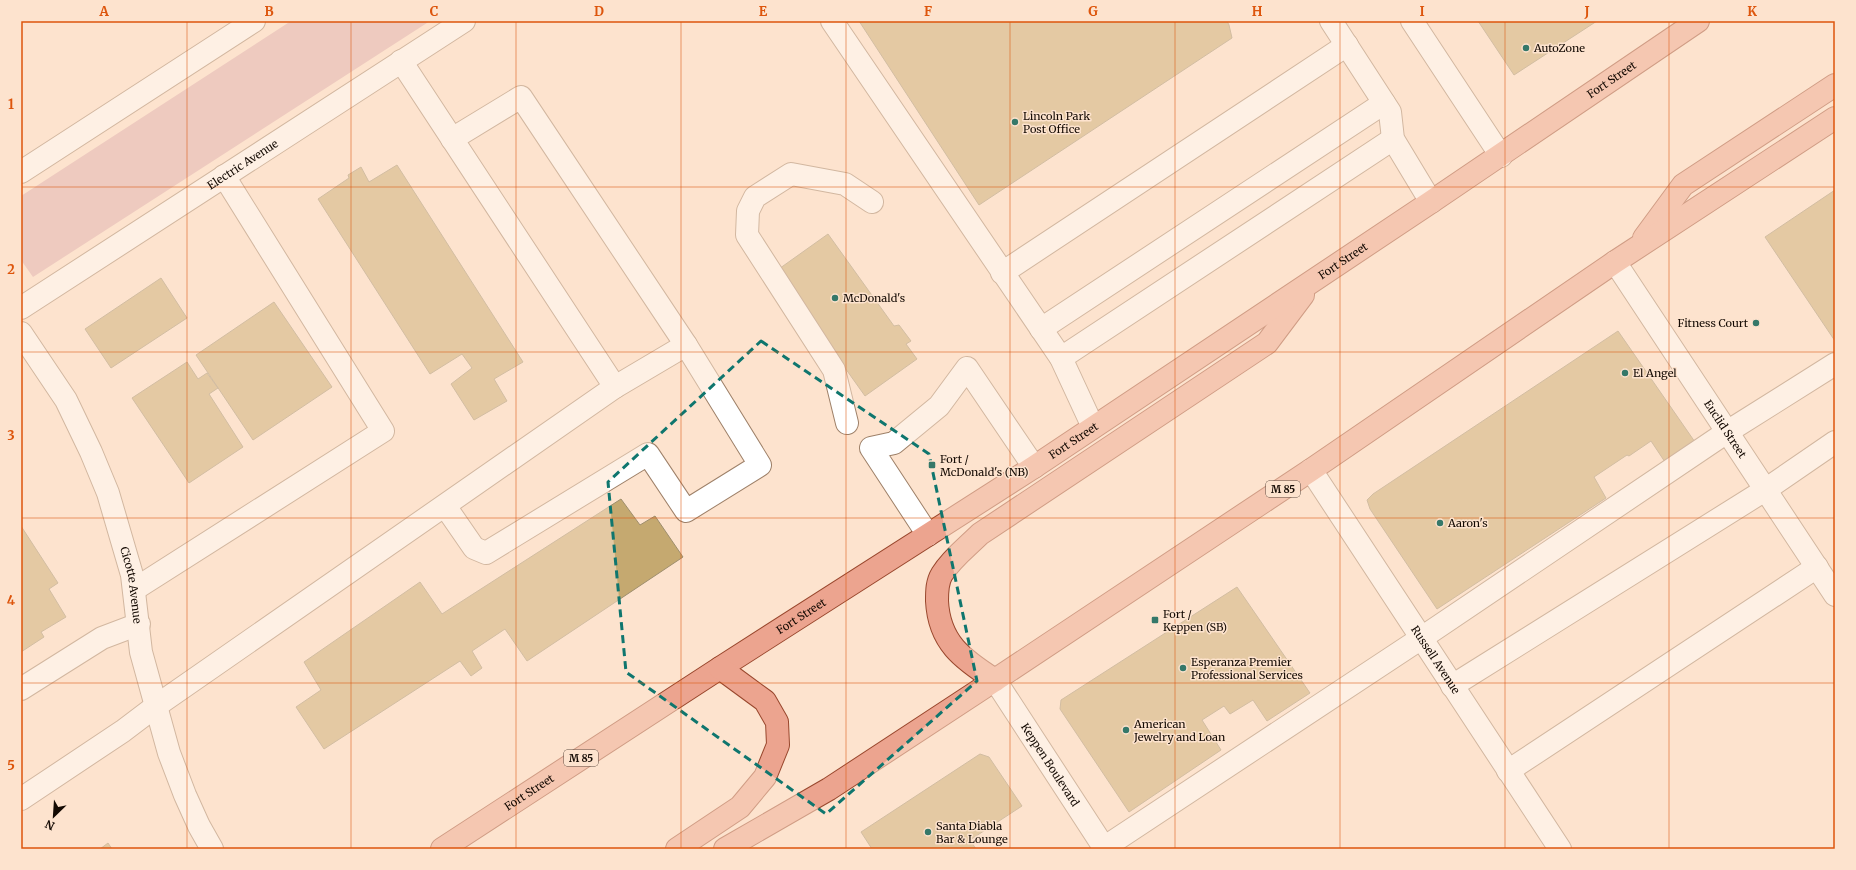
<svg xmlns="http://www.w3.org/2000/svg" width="1856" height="870" font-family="Merriweather,serif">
<rect width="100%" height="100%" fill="#fde3ce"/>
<path fill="#dbabae" d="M291,21H430L33,277L21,260V196Z"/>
<path fill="#c5a970" stroke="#9e8e6d" d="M859,21H1227L1229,25L1232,38L979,205Z
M1478,21H1597L1514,75Z
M397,165L523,362L494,379L507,401L474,420L451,384L472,368L462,354L430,374L318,199L349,178L348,175L361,167L369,182Z
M1835,190V341L1765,237Z
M828,234L894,326L899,325L911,341L906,344L917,359L865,396L776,271Z
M161,278L187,318L111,368L85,329Z
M274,302L332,387L253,440L196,355Z
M1618,331L1695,442L1665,462L1651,441L1629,456L1627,455L1594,477L1606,498L1437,609L1370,509L1367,500L1373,494Z
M187,362L198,379L207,373L218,388L209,394L243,447L189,483L132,398Z
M621,499L640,525L655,516L683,557L527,661L505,629L472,651L482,668L471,676L460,661L324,749L296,707L321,690L304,662L420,582L442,614Z
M21,526L58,583L49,589L66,617L41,632L44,637L21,652Z
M1237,587L1310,693L1267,721L1253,700L1230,714L1224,706L1202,720L1221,750L1129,812L1060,709L1061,700Z
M980,754L989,757L1022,806L970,840L976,849H872L861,832Z
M108,843L112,849H100Z"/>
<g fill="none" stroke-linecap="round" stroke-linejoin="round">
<defs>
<g id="minor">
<path d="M832,21L1061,358L1093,427"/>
<path d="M1331,21L1390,112L1393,139L1431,202"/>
<path d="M1412,21L1501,156"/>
<path d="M452,139L521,97L686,345"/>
<path d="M21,172L254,21"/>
<path id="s1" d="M1615,262L1835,595"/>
<path d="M1002,273L1347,45"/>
<path id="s2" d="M21,308L464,21"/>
<path d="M1041,329L1384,103"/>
<path id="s3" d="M21,333L66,400L91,452L108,493L132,575L141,652L169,753L185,795L199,826L212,849"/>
<path d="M1061,358L1393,139"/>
<path d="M847,423L834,370L747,235L748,211L755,197L791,174L845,184L872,202"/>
<path id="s4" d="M1311,470L1560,849"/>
<path d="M445,506L474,548L486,553L648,454L686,511L760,465L686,345L615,387"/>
<path d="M928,535L871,448L894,443L939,406L967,368L1034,467"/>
<path d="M135,589L383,431L224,176"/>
<path id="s5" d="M995,680L1105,849"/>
<path d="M1452,686L1765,490L1835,442"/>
<path d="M21,689L102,638L139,624"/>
<path d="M1508,771L1817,567"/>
<path d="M21,799L123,731L156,706L615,387L401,61"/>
<path d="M1102,849L1420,639L1727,432L1835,364"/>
</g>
<g id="major">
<path d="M1644,238L1683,185L1835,85"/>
<path d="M995,680C962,659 939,642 937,601C937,591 937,582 942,574C952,558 967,547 980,534L1267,343L1303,295"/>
<path id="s6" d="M442,849L720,668L1034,467L1431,202L1698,21"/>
<path d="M677,849L740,807L765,777L778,745L777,722L765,701L720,668"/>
<path d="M725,849L829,789L995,680L1311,470L1615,262L1835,118"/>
</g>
</defs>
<use href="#minor" stroke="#9e8169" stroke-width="24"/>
<use href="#major" stroke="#99472d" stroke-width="24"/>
<use href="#minor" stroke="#fff" stroke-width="22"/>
<use href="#major" stroke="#eca48f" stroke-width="22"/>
</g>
<path d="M0 0H1856V870H0ZM761,341L929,454L977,681L826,814L626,672L608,482Z" fill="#fde3ce" fill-opacity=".55" fill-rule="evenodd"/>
<path fill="none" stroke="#0f766e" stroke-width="3" stroke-dasharray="8 5" stroke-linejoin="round" d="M761,341L929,454L977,681L826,814L626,672L608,482Z"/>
<path fill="none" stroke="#dd550c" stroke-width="1" stroke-opacity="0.55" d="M187,21V849M351,21V849M516,21V849M681,21V849M846,21V849M1010,21V849M1175,21V849M1340,21V849M1505,21V849M1669,21V849M21,187H1835M21,352H1835M21,518H1835M21,683H1835"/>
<g fill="#357869" stroke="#fde3ce" stroke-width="1.5">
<circle cx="1526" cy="48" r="4"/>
<circle cx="1015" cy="122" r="4"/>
<circle cx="835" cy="298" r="4"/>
<circle cx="1756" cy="323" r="4"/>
<circle cx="1625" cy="373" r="4"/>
<rect x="928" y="461" width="8" height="8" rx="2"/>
<circle cx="1440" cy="523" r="4"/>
<rect x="1151" y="616" width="8" height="8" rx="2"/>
<circle cx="1183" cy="668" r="4"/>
<circle cx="1126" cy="730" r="4"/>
<circle cx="928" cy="832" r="4"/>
</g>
<g text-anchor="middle" stroke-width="3" stroke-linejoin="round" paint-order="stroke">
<g fill="#fde3ce" stroke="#5a4b40" stroke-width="1">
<rect x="1266" y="481" width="34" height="16" rx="3"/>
<rect x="564" y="750" width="34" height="16" rx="3"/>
</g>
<g font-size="10" font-weight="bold" fill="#140a03">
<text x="1283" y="493">M 85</text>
<text x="581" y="762">M 85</text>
</g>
<g font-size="11" fill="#140a03" stroke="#fde3ce" text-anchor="start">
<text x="1534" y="52">AutoZone</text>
<text x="1023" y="120">Lincoln Park<tspan x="1023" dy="13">Post Office</tspan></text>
<text x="843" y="302">McDonald's</text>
<text x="1748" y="327" text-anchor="end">Fitness Court</text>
<text x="1633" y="377">El Angel</text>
<text x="940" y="463">Fort /<tspan x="940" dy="13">McDonald's (NB)</tspan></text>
<text x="1448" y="527">Aaron's</text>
<text x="1163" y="618">Fort /<tspan x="1163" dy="13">Keppen (SB)</tspan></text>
<text x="1191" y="666">Esperanza Premier<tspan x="1191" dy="13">Professional Services</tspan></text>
<text x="1134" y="728">American<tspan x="1134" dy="13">Jewelry and Loan</tspan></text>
<text x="936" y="830">Santa Diabla<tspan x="936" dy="13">Bar &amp; Lounge</tspan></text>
</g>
<g font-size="11" fill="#140a03" stroke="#fde3ce">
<text dy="4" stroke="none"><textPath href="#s6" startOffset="1400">Fort Street</textPath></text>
<text dy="4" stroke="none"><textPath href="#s2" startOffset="264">Electric Avenue</textPath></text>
<text dy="4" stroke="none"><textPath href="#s6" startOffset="1076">Fort Street</textPath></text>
<text dy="4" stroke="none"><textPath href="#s1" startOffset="200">Euclid Street</textPath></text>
<text dy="4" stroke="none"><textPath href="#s6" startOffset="752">Fort Street</textPath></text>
<text dy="4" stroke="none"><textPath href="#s3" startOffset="278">Cicotte Avenue</textPath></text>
<text dy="4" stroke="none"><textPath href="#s6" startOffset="428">Fort Street</textPath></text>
<text dy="4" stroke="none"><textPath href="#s4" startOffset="227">Russell Avenue</textPath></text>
<text dy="4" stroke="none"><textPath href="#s5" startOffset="101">Keppen Boulevard</textPath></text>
<text dy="4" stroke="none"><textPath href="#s6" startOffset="104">Fort Street</textPath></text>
</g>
</g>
<rect width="1856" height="870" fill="none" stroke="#fde3ce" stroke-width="44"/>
<g transform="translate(54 816) rotate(205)" stroke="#fde3ce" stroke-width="3" paint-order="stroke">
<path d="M0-3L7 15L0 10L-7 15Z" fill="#140a03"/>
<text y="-6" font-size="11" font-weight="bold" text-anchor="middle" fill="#140a03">N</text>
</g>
<rect x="22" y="22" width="1812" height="826" fill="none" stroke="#dd550c" stroke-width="1.5"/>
<g font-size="13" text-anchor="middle" font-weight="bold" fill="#dd550c">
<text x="104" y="16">A</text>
<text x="269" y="16">B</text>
<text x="434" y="16">C</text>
<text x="599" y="16">D</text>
<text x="763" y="16">E</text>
<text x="928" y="16">F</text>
<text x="1093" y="16">G</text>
<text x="1257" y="16">H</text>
<text x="1422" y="16">I</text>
<text x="1587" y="16">J</text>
<text x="1752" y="16">K</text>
<text x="11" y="109">1</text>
<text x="11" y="274">2</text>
<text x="11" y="440">3</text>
<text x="11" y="605">4</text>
<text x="11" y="770">5</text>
</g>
</svg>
